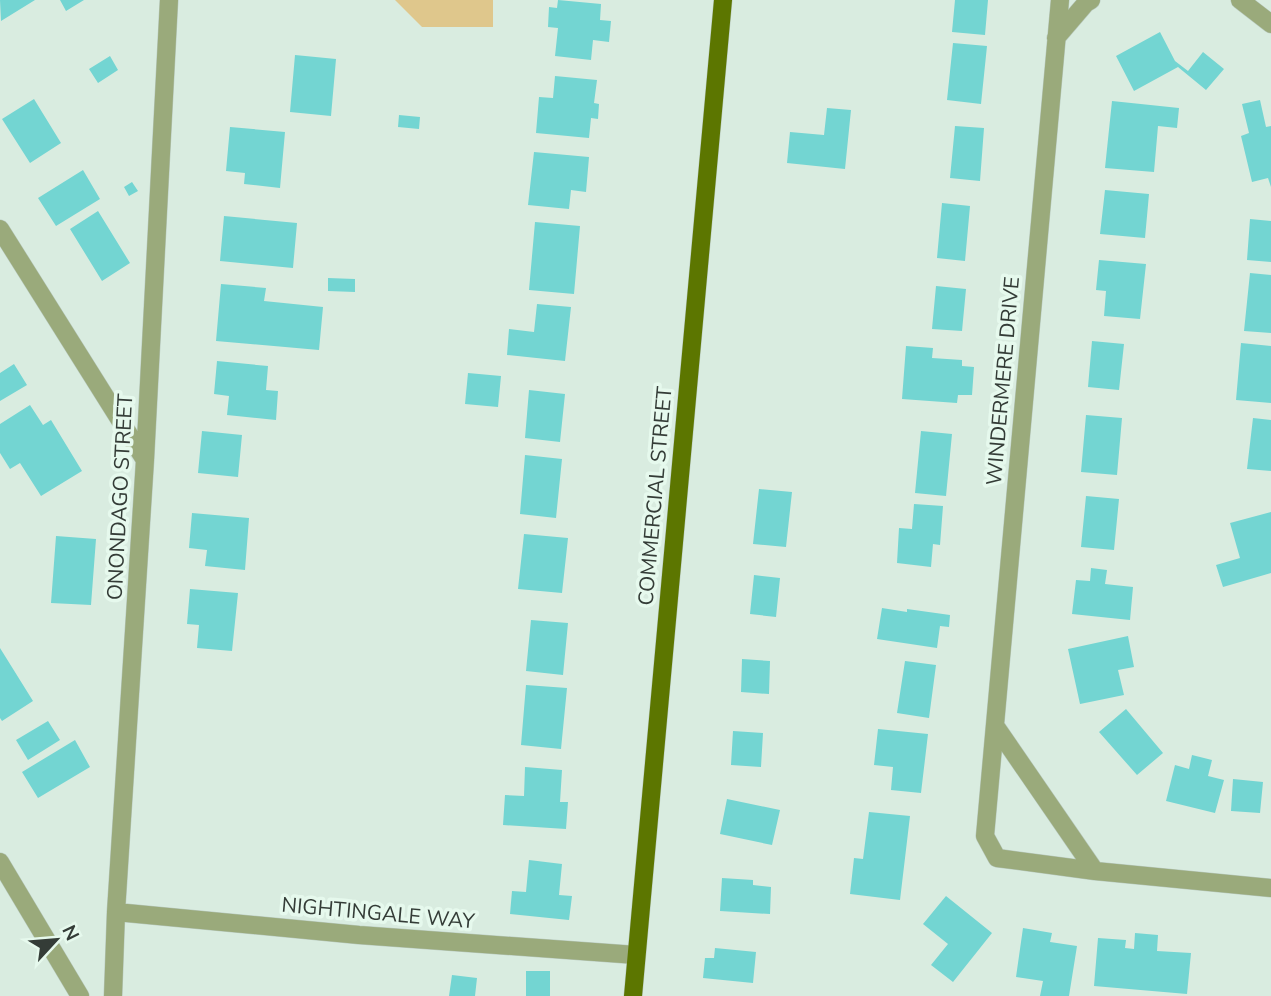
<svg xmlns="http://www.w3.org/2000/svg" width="1271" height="996" font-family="'Nunito Sans',sans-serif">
<rect width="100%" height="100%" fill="#d9ece0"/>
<path fill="#dfc78c" d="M395,0H493V27H422Z"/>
<path fill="#73d5d2" d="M0,0H35L1,21Z
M60,0H84L66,11Z
M558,0L601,4L600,20L611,21L609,42L593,40L591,60L555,56L558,28L548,27L549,7L557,8Z
M955,0H988L985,35L952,32Z
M1160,32L1175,61L1188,71L1203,52L1224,69L1206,90L1178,67L1134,91L1116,56Z
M953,43L987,46L981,104L947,100Z
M295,55L336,59L331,116L290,112Z
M110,56L118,70L98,83L89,69Z
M555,76L597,80L594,103L599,104L598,119L591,118L589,138L536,133L539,97L553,98Z
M34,99L61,143L30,163L2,119Z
M1260,100L1266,127L1271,126V187L1268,178L1252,182L1241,136L1249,133L1242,104Z
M1112,101L1179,108L1177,128L1158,126L1154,172L1105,168Z
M827,108L851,110L845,169L787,163L790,132L824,135Z
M399,115L420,117L419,129L398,127Z
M955,126L984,128L980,181L950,178Z
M230,127L285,132L280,188L244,184L245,173L226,171Z
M534,152L589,157L586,192L571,190L569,209L528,205Z
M83,170L100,199L56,226L38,198Z
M132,182L138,191L129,196L124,187Z
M1105,190L1149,194L1145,238L1100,234Z
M942,203L970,206L965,261L937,258Z
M98,211L130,263L102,281L70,229Z
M224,216L297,223L293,268L220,261Z
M1250,219L1271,221V262L1247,260Z
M535,222L580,226L574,294L529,290Z
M1099,260L1146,264L1140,319L1104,316L1106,291L1096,290Z
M1250,273L1271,275V333L1244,331Z
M328,278L355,279V292L328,291Z
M221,284L266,288L264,301L323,307L319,350L216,341Z
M936,286L966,289L962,331L932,329Z
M537,304L571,307L565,361L507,355L509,329L534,332Z
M1092,341L1124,344L1119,390L1088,387Z
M1241,343L1271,346V403L1236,400Z
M906,346L933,348L932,358L962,360V366L974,367L972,395H958L957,403L902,399Z
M217,361L268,366L266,390L278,391L276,420L227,415L229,396L214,394Z
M14,364L27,385L0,401V373Z
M468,373L501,376L498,407L465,404Z
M529,390L565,394L560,442L525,438Z
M30,405L43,425L51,420L82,471L41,496L20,463L10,469L0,453V424Z
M1086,415L1122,418L1117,475L1081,472Z
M1253,418L1271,420V471L1247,469Z
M202,431L242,435L238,477L198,473Z
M921,431L952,434L946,496L915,493Z
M525,455L562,459L556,518L520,514Z
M759,489L792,492L786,547L753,544Z
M1086,496L1119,499L1114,550L1081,547Z
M914,504L943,506L940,545L933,544L931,567L897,563L899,528L912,529Z
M1271,512V573L1223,587L1216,565L1240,558L1230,523Z
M192,513L249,518L245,570L205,566L207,550L189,548Z
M524,534L568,538L562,593L518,589Z
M56,536L96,539L91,605L51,603Z
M1091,568L1107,570L1105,584L1133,587L1130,620L1072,614L1076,580L1090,581Z
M754,575L780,578L776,617L750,614Z
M190,589L238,593L232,651L197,648L199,625L187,624Z
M882,608L907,612V609L950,615L949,627L940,626L937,648L877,639Z
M531,620L568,623L563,675L526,671Z
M1128,636L1134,667L1118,670L1124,695L1080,704L1068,649Z
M0,648L33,701L2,721L0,718Z
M742,659L770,661L769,694L741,692Z
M905,661L936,665L929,718L897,713Z
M526,685L567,688L561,749L521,745Z
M1126,709L1163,753L1137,775L1099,732Z
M48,721L60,740L28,760L16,740Z
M878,729L928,734L921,793L891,790L893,767L874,765Z
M733,731L763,733L761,767L731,765Z
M75,740L90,767L38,798L22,772Z
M1192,755L1212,760L1208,776L1224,780L1215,813L1166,801L1175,765L1189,769Z
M525,767L562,770L560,802H568L566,829L503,825L505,795L524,796Z
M1233,779L1263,782L1260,813L1231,811Z
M727,799L780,810L772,845L720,834Z
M869,812L910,816L900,900L850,894L854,858L863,859Z
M529,860L562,864L559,895L572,896L569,920L510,914L512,891L526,892Z
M722,878L753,880V885L771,887L770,914L720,911Z
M946,896L992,933L953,982L931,965L948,944L923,924Z
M1023,928L1052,933L1050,942L1077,946L1069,996H1040L1043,981L1016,977Z
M1135,933L1158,935L1157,951L1191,953L1187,994L1094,986L1098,938L1126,940L1125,948L1134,949Z
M715,948L756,952L753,983L703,978L705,958H714Z
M526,971H550V996H526Z
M452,975L477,978L475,996H449Z"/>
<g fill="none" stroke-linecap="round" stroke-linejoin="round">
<defs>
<path id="minor" d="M1060,0L985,836L997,858L1095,871L1271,888
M1240,0L1271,24
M1056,38L1086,3L1091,0
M0,229L145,460
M996,727L1095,871
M0,862L80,996
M116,912L359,935L636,955
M113,996L116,912L145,460L169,0"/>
<path id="major" d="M633,996L723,0"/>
</defs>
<use href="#minor" stroke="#b8c9be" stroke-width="19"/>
<use href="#major" stroke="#b8c9be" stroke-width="19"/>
<use href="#minor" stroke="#9aaa7b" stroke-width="18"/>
<use href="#major" stroke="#5c7600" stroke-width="18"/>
</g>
<g text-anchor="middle" stroke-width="7" stroke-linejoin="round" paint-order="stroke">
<g font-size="21" fill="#343c37" stroke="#e6f9ed">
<text transform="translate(1003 381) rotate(-85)" y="7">WINDERMERE DRIVE</text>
<text transform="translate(655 496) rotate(-85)" y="7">COMMERCIAL STREET</text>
<text transform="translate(120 497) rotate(-87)" y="7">ONONDAGO STREET</text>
<text transform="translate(378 913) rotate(5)" y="7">NIGHTINGALE WAY</text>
</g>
</g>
<g transform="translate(56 940) rotate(64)" stroke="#e6f9ed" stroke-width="5" paint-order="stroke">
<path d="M0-5L12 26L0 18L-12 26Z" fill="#343c37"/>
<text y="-10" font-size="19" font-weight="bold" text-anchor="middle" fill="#343c37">N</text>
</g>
</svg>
